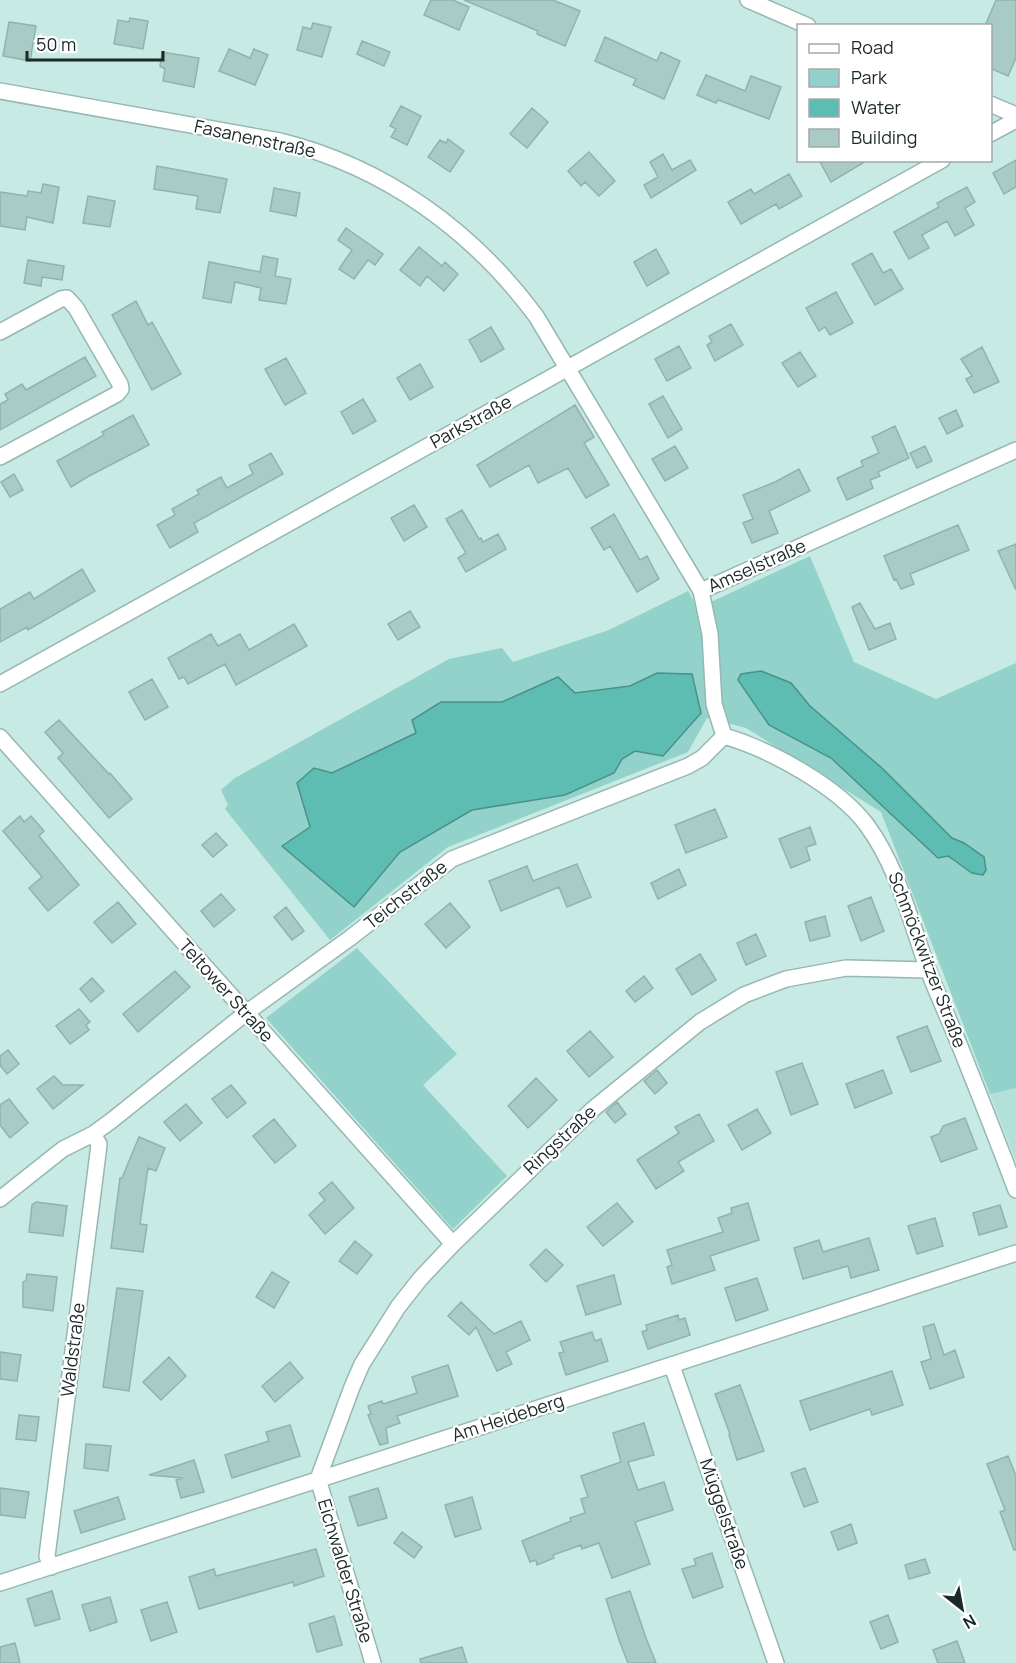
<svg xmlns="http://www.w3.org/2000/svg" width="1016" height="1663" font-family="Manrope,sans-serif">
<rect width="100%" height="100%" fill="#c7eae5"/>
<path fill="#b4e0da" d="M1016,1088V1161L990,1094Z"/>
<path fill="#92d2ca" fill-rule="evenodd" d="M810,556L854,662L936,699L1016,663V1088L990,1094L881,812L746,728L707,718L688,752L448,847L330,940L225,809L228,805L221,790L235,778L449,659L502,648L513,662L609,630L688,591L698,608ZM657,673L635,751L622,759L614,773L565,795L472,810L400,852L354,907L283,846L311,827L332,773L416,733L440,702H502L558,678L575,693L630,686ZM738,680L791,683L810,706L883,769L953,838L964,843L957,864L948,856L938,858L831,758L769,725Z
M357,948L457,1054L423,1085L507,1176L453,1229L266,1018Z"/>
<path fill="#5ebdb3" stroke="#4a9189" stroke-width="1.5" d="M761,671L791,683L810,706L883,769L952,838L964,843L984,857L986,870L983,875L972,873L948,856L938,858L831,758L769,725L738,680L741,674Z
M657,673L692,674L701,713L663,756L635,751L622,759L614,773L565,795L472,810L400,852L354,907L282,846L310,827L297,783L314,768L332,773L416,733L412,720L441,702H502L558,677L575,693L630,686Z"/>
<path fill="#a9cbc6" stroke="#91b2ad" stroke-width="1.5" d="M431,0H453L469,7L459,30L424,15Z
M464,0H553L580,11L565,46L537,34L538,31Z
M996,0H1016V58L1008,76L990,68V26H985Z
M130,18L148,21L143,49L114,44L118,20L129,22Z
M9,22L36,26L30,61L3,56Z
M313,23L331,27L322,57L297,50L303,27L311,29Z
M605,37L657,61L661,52L680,61L664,99L633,85L636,79L595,61Z
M362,41L390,52L384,66L357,54Z
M229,49L250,58L254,49L268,55L255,85L219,71Z
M162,52L199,58L194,87L163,81L165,69L160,66Z
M706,75L745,91L751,76L781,87L769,119L718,100L716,103L697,95Z
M401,106L421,116L407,145L391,137L396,129L390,126Z
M532,108L548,122L527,148L510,134Z
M448,139L464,151L450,172L428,157L440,140L446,143Z
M589,152L615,181L599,196L585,182L581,186L568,171Z
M663,154L672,170L690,160L696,170L651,198L644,185L658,177L650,162Z
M819,160H868L831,182Z
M1016,160V187L1004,194L993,173Z
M157,166L227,179L220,213L196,209L198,196L154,189Z
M789,174L802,196L779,209L776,204L741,224L728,202L751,189L754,194Z
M43,184L59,187L53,223L27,217L25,230L0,226V192L27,196L28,191L41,193Z
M967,187L975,202L965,208L974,225L955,236L947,221L922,235L929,248L909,259L894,232L939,207L937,203Z
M274,188L300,193L296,216L270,211Z
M88,196L115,201L110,227L83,223Z
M346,228L383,254L375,265L368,260L354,279L339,269L352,250L338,240Z
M419,247L442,266L445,262L458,274L444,291L427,276L420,286L400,270Z
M656,249L669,273L647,286L634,262Z
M872,253L883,273L891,269L903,289L875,305L852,264Z
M263,256L278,259L275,276L291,279L286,304L259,300L261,288L235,282L231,303L203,298L209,262L260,272Z
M28,260L64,266L62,280L42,277L41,286L24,283Z
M836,292L853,323L830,335L825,327L819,331L806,308Z
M136,301L148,325L152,322L181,374L152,390L112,315Z
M731,324L743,345L715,361L707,345L712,342L709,336Z
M491,327L504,349L481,362L469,340Z
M679,346L691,368L667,381L655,359Z
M982,347L999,382L974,393L966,379L972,376L961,359Z
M800,352L816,376L798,387L782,363Z
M85,357L96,376L0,430V404L8,400L5,394L22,384L26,390Z
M286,358L306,393L285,405L265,369Z
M420,364L433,387L410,400L397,378Z
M663,396L682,429L668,438L649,404Z
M363,399L376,421L353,434L341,412Z
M575,405L594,437L584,443L609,485L586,498L568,468L538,483L529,465L490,487L477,465Z
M956,410L963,426L947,434L939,418Z
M133,415L149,445L89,476L71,487L57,461L104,435L102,432Z
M895,426L909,458L878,472L880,476L870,480L873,488L847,500L837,478L863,466L861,461L879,453L872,437Z
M675,446L688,468L665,481L652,459Z
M925,446L932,461L917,468L910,453Z
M271,453L283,474L194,523L198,532L170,548L157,525L175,515L172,509L199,494L197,490L221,477L227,488L253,474L249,465Z
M799,469L810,491L769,511L778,533L752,543L743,523L753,519L743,495L775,482Z
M14,474L23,490L10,497L1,482Z
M414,505L427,527L404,541L391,518Z
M462,510L479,539L481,538L483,542L498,534L506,549L466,572L458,558L466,553L446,519Z
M614,514L640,560L647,556L659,579L637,592L610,546L604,550L591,528Z
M958,525L969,550L910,574L914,584L901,589L896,579L894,580L884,556Z
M1016,544V590L998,551Z
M82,569L95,591L28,630L27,627L0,642V609L30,592L34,599Z
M860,603L875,629L890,623L896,639L869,650L852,607Z
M410,611L420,627L398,640L388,624Z
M294,624L307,646L236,685L225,664L188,684L184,677L179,679L168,658L211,634L218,646L240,634L249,650Z
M152,679L168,707L145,720L129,692Z
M59,720L109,774L110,773L132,799L109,818L58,758L63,753L45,732Z
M715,809L727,837L686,853L675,825Z
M20,816L24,822L31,816L44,831L39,836L79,885L48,911L29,888L42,877L3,831Z
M810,827L816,844L806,847L810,860L791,868L779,839Z
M216,833L227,845L213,857L202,845Z
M577,864L591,897L567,907L559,887L501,911L489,881L527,866L533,881Z
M679,869L686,885L658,899L651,883Z
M221,894L235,910L214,927L201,911Z
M871,897L884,931L861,941L848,906Z
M118,902L136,924L112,943L94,922Z
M450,903L470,927L446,948L425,924Z
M286,907L304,931L292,940L274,917Z
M825,916L830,936L810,941L805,922Z
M756,934L766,956L746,965L737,943Z
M700,954L716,980L692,995L676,969Z
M175,971L190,987L138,1032L123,1014Z
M644,976L653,988L635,1002L626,991Z
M92,978L104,991L91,1002L80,989Z
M79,1009L90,1022L86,1025L89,1030L70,1044L56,1026Z
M927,1026L941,1061L911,1072L897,1037Z
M590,1031L613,1057L589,1077L567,1051Z
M8,1050L19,1064L7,1074L0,1065V1056Z
M802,1063L818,1104L791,1115L776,1072Z
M657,1070L667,1083L655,1094L644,1081Z
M883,1070L892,1093L855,1108L846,1084Z
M54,1076L63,1085H83L53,1109L37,1089Z
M536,1078L557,1100L528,1128L508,1106Z
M231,1085L246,1103L227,1118L212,1099Z
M9,1099L28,1123L10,1138L0,1125V1105Z
M617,1102L626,1114L615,1123L606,1112Z
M186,1104L202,1123L180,1141L164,1122Z
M757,1109L771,1133L742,1150L728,1125Z
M699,1114L714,1141L678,1162L684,1171L656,1189L637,1160L679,1133L675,1127Z
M965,1118L977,1149L941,1162L931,1137L939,1134L943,1126Z
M274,1119L296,1146L275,1163L253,1136Z
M139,1137L165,1148L156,1171L148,1168L140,1224L147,1225L143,1252L111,1248L120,1178H122Z
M332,1182L354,1208L325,1234L309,1215L325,1200L319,1193Z
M36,1202L67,1206L63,1236L29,1232L32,1205Z
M617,1203L633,1222L603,1246L587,1227Z
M748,1203L759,1240L710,1256L715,1270L672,1284L667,1267L672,1265L667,1250L723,1232L718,1218L732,1213L731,1208Z
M1000,1205L1007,1227L979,1235L973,1213Z
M935,1218L943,1246L917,1254L908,1226Z
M869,1238L879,1270L851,1278L848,1266L803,1279L794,1248L819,1240L823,1252Z
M355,1241L372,1255L357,1274L339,1261Z
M546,1249L563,1265L546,1282L530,1265Z
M272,1272L289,1282L274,1308L256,1297Z
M27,1274L57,1277L53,1311L23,1307V1282L26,1281Z
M614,1275L621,1304L586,1315L577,1286Z
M757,1278L768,1310L736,1321L725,1288Z
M117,1288L143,1291L129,1391L103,1387Z
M461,1302L494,1334L521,1321L530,1340L506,1352L512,1364L497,1371L476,1327L469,1335L448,1316Z
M678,1315L679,1320L685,1318L690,1335L648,1349L642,1332L647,1330L646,1325Z
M934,1324L944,1355L955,1350L964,1377L930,1389L921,1362L931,1359L923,1327Z
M592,1332L595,1341L601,1339L608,1361L566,1375L559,1353L564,1352L560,1342Z
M0,1352L21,1355L17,1381L0,1379Z
M169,1357L186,1376L161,1400L143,1382Z
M290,1362L303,1378L275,1402L262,1386Z
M448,1365L458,1396L397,1416L400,1423L386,1428L388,1443L380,1445L368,1415L371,1414L368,1406L382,1401L383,1404L417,1393L412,1377Z
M892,1371L903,1405L872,1415L870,1409L810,1430L800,1401Z
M740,1385L764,1451L737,1460L729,1435L730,1434L715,1394Z
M19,1415L39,1417L36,1441L16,1439Z
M644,1423L654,1455L628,1462L638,1490L664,1482L673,1510L635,1522L650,1564L612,1578L599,1543L582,1549L581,1545L553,1555L554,1558L537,1565L536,1560L530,1562L522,1541L571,1521L570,1518L585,1513L581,1499L588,1497L581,1476L621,1462L613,1433Z
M290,1425L300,1456L232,1478L225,1455L269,1441L266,1432Z
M86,1444L111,1446L108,1471L84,1468Z
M1008,1456L1016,1476V1550H1014L1000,1512L1005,1510L987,1464Z
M194,1460L204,1492L181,1498L176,1480L183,1478L149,1475Z
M805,1468L818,1502L804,1507L791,1473Z
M0,1488L29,1492L25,1518L0,1515Z
M378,1488L387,1518L358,1526L349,1497Z
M118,1497L125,1519L81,1533L74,1511Z
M472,1497L481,1529L455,1537L445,1505Z
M851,1524L857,1543L838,1550L831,1532Z
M402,1532L422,1547L414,1558L394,1543Z
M316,1549L324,1576L294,1586L293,1582L199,1609L189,1577L214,1569L216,1576Z
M712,1553L723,1587L693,1598L682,1569L696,1565L694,1559Z
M925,1559L930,1573L909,1579L905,1565Z
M52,1591L60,1619L35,1626L27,1599Z
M630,1591L646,1638L656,1663H628L619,1640L606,1599Z
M110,1597L117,1622L90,1631L82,1605Z
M167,1602L177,1632L151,1641L141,1610Z
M888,1615L898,1642L881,1649L870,1622Z
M334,1616L342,1645L317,1652L309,1624Z
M957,1641L965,1663H938L933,1650Z
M15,1643L20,1663H0V1647Z
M462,1647L467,1663H421L420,1659Z"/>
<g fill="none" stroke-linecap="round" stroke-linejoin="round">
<defs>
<path id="street" d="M748,0L808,26
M0,91L280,141C385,167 472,230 536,316L701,591L710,634L714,704L724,736
M990,104L1016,115
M990,134L1016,120
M0,332L61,299L67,298L76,308L120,384L121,389L117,394L0,457
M701,591L1016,450
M0,684L942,160
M724,736C769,749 837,786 866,824C898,867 910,920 928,970C939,998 952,1026 963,1054C981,1099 999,1145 1016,1190
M0,737L453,1244
M0,1199L63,1149L93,1134L111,1121L246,1013L350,938L452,859L688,766L702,758L724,736
M672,1366L776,1663
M318,1479L352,1387L362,1364L398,1307L420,1279L453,1244L593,1109L700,1022L744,995L786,979L846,968L928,970
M318,1479L373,1663
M51,1567L47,1556L98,1153L99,1144L93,1134
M0,1583L1016,1253"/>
</defs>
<use href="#street" stroke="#96b7b3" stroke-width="18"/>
<use href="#street" stroke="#fff" stroke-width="15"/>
</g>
<g text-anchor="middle" stroke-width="4.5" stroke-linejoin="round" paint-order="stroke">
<g font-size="18" fill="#1b2927" stroke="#fff">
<text transform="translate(255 139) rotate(12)" y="6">Fasanenstraße</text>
<text transform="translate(471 422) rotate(-29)" y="6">Parkstraße</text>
<text transform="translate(757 566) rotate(-24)" y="6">Amselstraße</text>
<text transform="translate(406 895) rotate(-38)" y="6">Teichstraße</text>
<text transform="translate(927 960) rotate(69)" y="6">Schmöckwitzer Straße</text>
<text transform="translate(226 991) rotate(48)" y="6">Teltower Straße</text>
<text transform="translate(560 1140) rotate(-43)" y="6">Ringstraße</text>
<text transform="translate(73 1350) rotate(-83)" y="6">Waldstraße</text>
<text transform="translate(508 1418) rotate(-18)" y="6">Am Heideberg</text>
<text transform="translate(724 1514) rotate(71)" y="6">Müggelstraße</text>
<text transform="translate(345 1571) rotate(73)" y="6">Eichwalder Straße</text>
</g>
</g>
<rect x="797" y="24" width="195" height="138" fill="#ffffff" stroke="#a4a9a9" stroke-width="1.5"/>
<rect x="809" y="44" width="30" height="9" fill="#ffffff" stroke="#a4a9a9" stroke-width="1.5"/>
<text x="851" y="54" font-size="18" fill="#1b2927">Road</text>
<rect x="809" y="69" width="30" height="18" fill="#92d2ca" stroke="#a4a9a9" stroke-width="1.5"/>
<text x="851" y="84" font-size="18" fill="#1b2927">Park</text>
<rect x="809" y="99" width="30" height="18" fill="#5ebdb3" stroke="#a4a9a9" stroke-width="1.5"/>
<text x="851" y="114" font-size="18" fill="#1b2927">Water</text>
<rect x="809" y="129" width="30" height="18" fill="#a9cbc6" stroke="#a4a9a9" stroke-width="1.5"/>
<text x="851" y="144" font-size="18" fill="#1b2927">Building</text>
<g transform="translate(962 1609) rotate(149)" stroke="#ffffff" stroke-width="4.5" paint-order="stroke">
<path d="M0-4.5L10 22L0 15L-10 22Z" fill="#1b2927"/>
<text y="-9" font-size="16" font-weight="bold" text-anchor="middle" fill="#1b2927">N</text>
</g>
<path d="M27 51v9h136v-9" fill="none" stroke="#1b2927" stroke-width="3"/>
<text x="36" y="51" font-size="18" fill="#1b2927" stroke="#ffffff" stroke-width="4.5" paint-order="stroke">50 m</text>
</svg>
